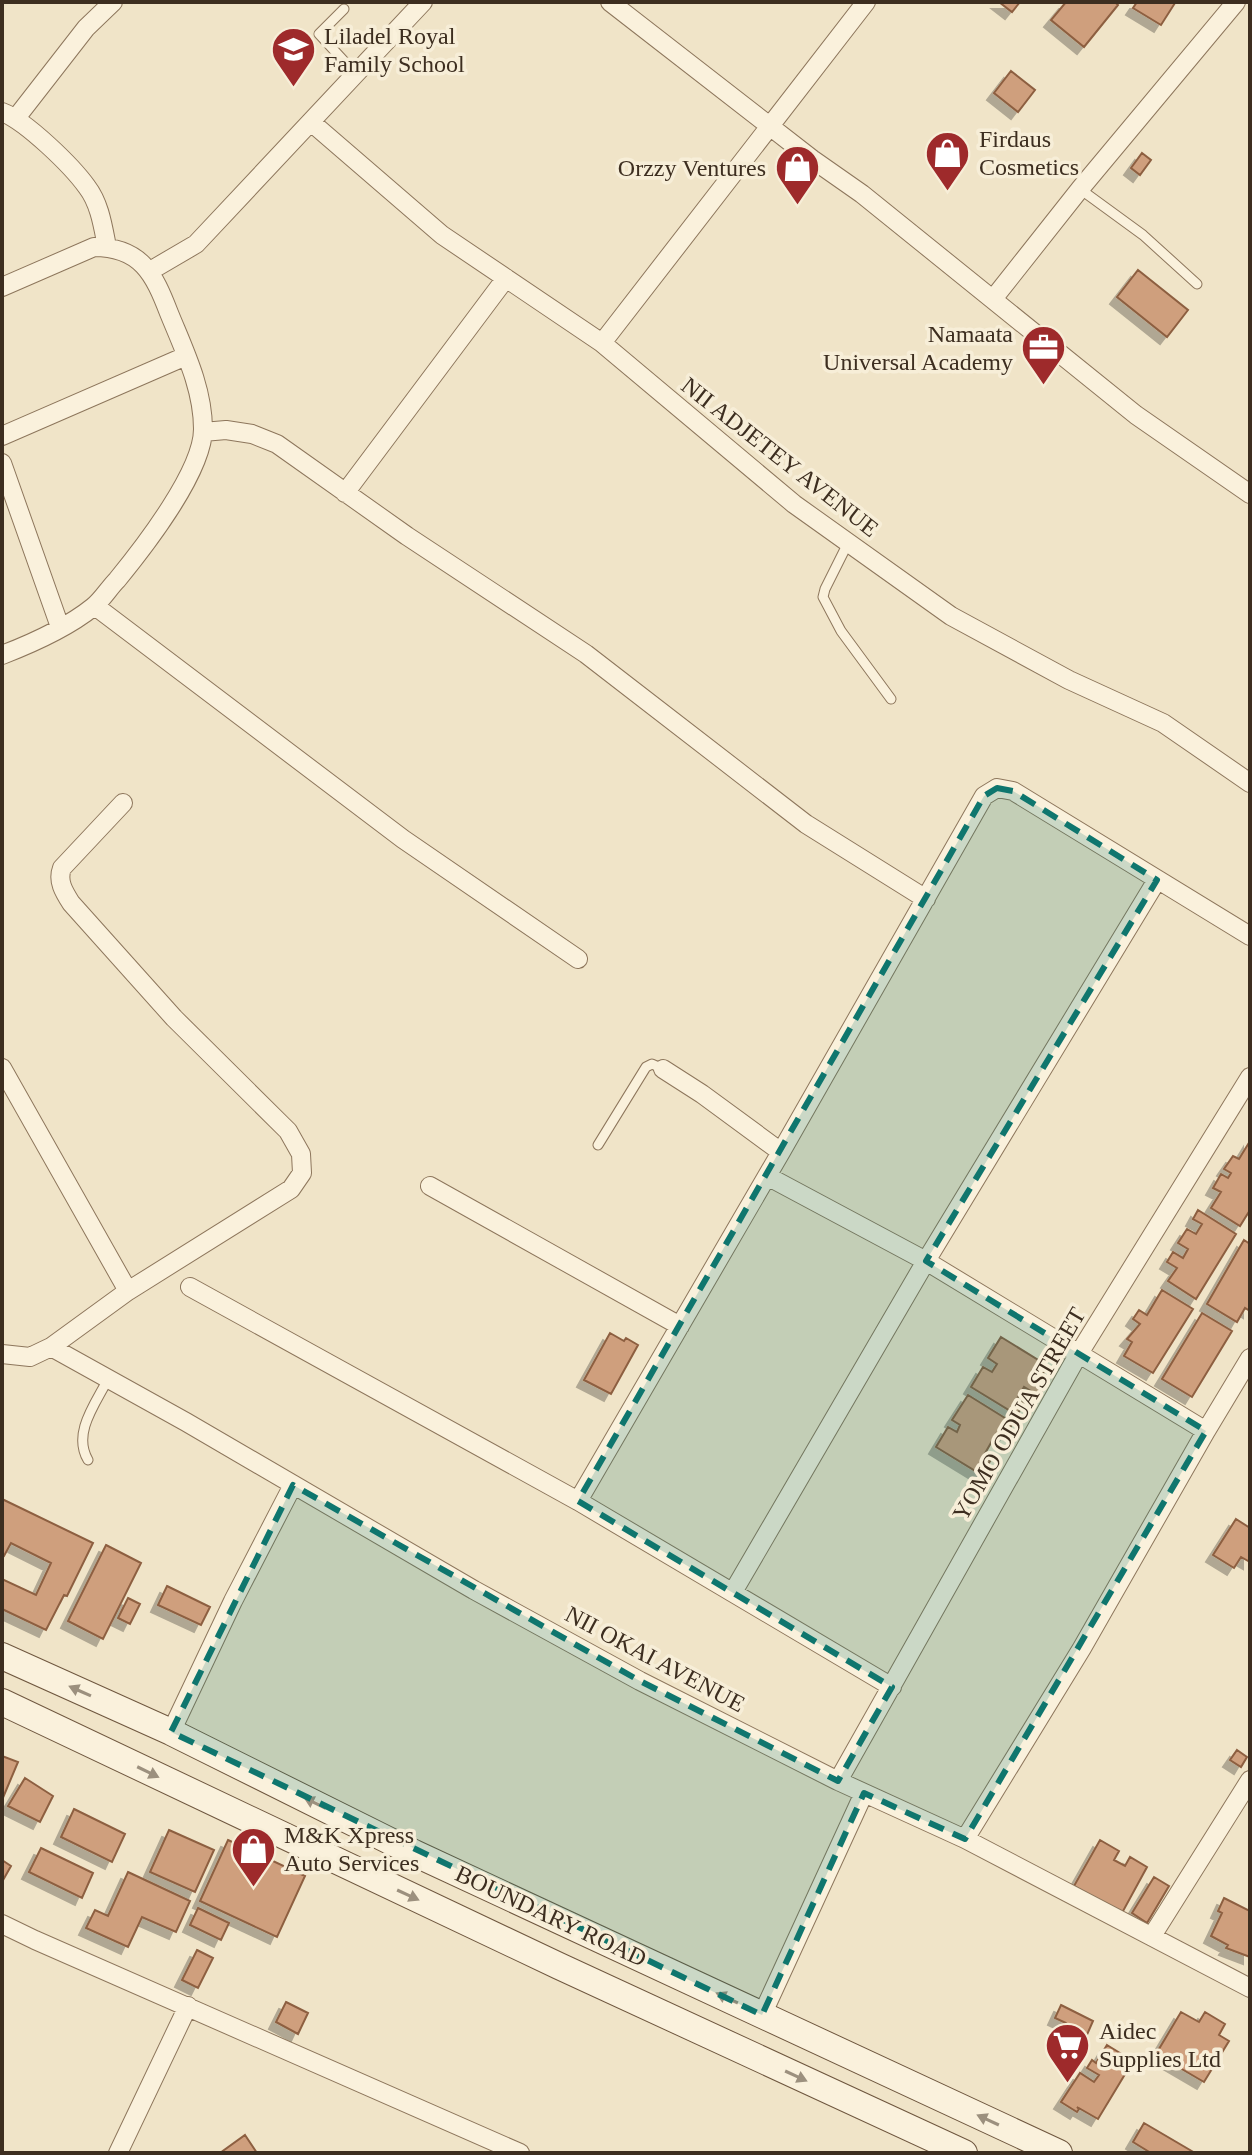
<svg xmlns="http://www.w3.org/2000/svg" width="1252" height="2155" font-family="'Times New Roman',serif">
<defs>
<filter id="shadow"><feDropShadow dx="-7" dy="7" stdDeviation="0" flood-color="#0004"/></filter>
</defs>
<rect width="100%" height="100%" fill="#f0e4c8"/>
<path fill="#cf9f7d" stroke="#8d5f41" stroke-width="2" filter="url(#shadow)" d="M999,2H1020L1012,12Z
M1066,2H1115L1118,5L1084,47L1051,20Z
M1137,2H1174L1175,3L1161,25L1133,8Z
M1011,71L1035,90L1018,112L994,93Z
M1142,153L1151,160L1140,175L1131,168Z
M1138,270L1188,310L1167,337L1117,297Z
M1250,1141V1210L1240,1226L1211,1208L1221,1192L1213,1188L1221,1174L1228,1178L1231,1173L1224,1169L1233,1156L1239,1159Z
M1198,1210L1236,1234L1196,1299L1168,1281L1177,1268L1167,1262L1173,1252L1183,1258L1188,1249L1178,1243L1187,1229L1196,1234L1202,1224L1193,1219Z
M1244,1240L1250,1244V1311L1245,1308L1237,1322L1207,1304Z
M1162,1290L1193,1309L1153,1373L1124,1356L1132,1342L1127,1339L1140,1324L1133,1319L1139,1310L1147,1315Z
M1202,1313L1232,1331L1192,1397L1162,1379Z
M610,1333L624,1341L626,1338L638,1345L611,1394L584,1380Z
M1001,1337L1048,1366L1040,1379L1046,1383L1039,1396L1024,1387L1017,1399L1024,1403L1017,1415L971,1387L983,1367L992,1372L997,1364L988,1358Z
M968,1395L1013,1423L1003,1439L996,1434L983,1457L990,1461L982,1475L936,1447L948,1427L957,1432L960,1425L952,1420Z
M2,1499L93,1543L67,1596L64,1595L46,1630L2,1609V1579L36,1595L51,1563L11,1543L4,1556L2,1555Z
M1236,1519L1250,1528V1562L1241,1557L1234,1568L1213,1555Z
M106,1545L141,1563L103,1639L68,1621Z
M167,1586L210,1607L201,1625L158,1605Z
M128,1598L140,1604L130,1624L118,1618Z
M1237,1750L1247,1757L1241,1767L1230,1760Z
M2,1756L18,1762L2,1800Z
M25,1778L53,1796L40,1822L8,1806Z
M74,1809L125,1834L112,1862L61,1837Z
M169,1830L214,1850L195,1892L150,1872Z
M228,1840L305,1876L277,1937L200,1901Z
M1100,1840L1119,1851L1114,1860L1125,1866L1130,1857L1147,1867L1122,1913L1074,1886Z
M41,1848L93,1873L82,1898L29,1872Z
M2,1860L11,1866L2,1882Z
M128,1872L190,1901L176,1932L142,1917L128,1947L86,1928L95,1910L108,1916Z
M1154,1877L1169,1886L1147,1923L1132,1913Z
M1224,1898L1250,1911V1957L1226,1948L1228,1945L1211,1936L1222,1913L1218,1911Z
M198,1908L229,1923L221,1940L190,1925Z
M197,1950L213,1958L198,1988L182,1980Z
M286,2002L308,2013L298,2034L276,2022Z
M1061,2005L1093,2021L1086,2037L1064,2027L1066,2023L1055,2018Z
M1181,2012L1199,2022L1205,2012L1225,2024L1219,2035L1229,2041L1204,2082L1156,2054Z
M1107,2045L1133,2061L1098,2119L1077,2107L1079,2109L1077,2112L1061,2102L1080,2073L1094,2082L1099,2075L1087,2068L1092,2060L1096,2063Z
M1144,2123L1195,2153H1151L1133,2142Z
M245,2135L257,2153H220Z"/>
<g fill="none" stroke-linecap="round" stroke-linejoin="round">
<defs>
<path id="service" d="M344,9L319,34L356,74
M1080,189L1143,235L1197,284
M848,543L825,589L823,597L841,631L891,699
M598,1145L646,1067L652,1064L663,1069
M88,1460C72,1433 96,1403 108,1379"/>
<path id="minor" d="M610,2L812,159L862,194L1136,415L1250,494
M2,112C26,121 72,166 87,187C100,204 103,227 107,247
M16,118L86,28L113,2
M311,122L442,235L602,343L794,504L951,616L1069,680L1163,723L1250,783
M150,271L196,244L423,2
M2,287L94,247C141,247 154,274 169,313C184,350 203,388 203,429C203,471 144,547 117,580C109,588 102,600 93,607C67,628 33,643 2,655
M993,299L1080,189L1236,2
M602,343L866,2
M203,432L226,430L252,434L277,444L407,536L586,654L806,824L926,899
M2,436L186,356
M2,463L60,627
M345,493L506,278
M95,606L403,839L578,959
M2,1068L128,1291
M663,1069L702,1094L781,1152
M767,1176L926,1261L1206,1431
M430,1186L680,1326
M190,1287L578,1501L892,1687
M51,1347L186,1422L474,1590L640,1681L838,1781L965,1839L1250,1988
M2,1354L30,1357L51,1347L128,1291L291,1189L302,1173L301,1154L288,1131L174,1018L71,903C64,892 57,881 62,868L123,803
M578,1501L781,1152L984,796L997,788L1013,791L1250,936
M733,1592L926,1261L1157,880
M171,1732L233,1601L293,1485
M838,1781L1078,1355L1250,1077
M965,1839L1082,1648L1206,1431L1250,1358
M2,1924L35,1940L520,2153
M1152,1936L1250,1780
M762,2015L864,1793
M118,2153L188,2006"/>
<path id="secondary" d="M2,1656L171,1732L414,1853L1059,2153
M2,1702L559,1966L964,2153"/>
</defs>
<use href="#service" stroke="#8d765c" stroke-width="11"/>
<use href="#minor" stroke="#8d765c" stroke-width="20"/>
<use href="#secondary" stroke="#6f573f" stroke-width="28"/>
<use href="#service" stroke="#faf1dc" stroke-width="9"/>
<use href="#minor" stroke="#faf1dc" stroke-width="18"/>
<use href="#secondary" stroke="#faf1dc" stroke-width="26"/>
</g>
<defs><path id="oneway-solid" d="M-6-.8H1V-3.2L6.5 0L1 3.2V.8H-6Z" transform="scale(2)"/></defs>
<g fill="#9c907e">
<use href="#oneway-solid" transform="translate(80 1691) rotate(-156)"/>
<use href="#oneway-solid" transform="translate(148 1772) rotate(26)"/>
<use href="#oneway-solid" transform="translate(315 1803) rotate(-154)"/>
<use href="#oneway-solid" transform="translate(408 1895) rotate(25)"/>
<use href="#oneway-solid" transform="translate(727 1998) rotate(-155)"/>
<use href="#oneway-solid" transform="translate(796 2076) rotate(25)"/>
<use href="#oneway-solid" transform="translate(988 2120) rotate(-155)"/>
</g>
<path fill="#0f766e" fill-opacity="0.2" stroke="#0f766e" stroke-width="6" stroke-dasharray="16 10" stroke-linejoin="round" d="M997,788L1013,791L1157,880L926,1261L1206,1431L965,1839L864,1793L762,2015L171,1732L293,1485L640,1681L838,1781L892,1687L578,1501L984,796Z"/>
<defs>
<symbol id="school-pin" viewBox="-11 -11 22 30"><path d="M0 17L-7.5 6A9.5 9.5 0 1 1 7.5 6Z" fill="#9e2a2b" stroke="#f7eed8"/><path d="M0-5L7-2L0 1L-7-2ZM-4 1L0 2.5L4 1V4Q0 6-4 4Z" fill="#fff"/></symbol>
<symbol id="shop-pin" viewBox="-11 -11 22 30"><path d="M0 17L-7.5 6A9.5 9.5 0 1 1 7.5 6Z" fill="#9e2a2b" stroke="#f7eed8"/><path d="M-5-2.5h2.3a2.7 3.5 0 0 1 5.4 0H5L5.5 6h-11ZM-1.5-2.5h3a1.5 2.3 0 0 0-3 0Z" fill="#fff"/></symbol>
<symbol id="office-pin" viewBox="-11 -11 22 30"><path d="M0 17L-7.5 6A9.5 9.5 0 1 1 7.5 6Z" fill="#9e2a2b" stroke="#f7eed8"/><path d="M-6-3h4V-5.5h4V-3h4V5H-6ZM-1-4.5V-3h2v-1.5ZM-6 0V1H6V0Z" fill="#fff"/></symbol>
<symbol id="supermarket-pin" viewBox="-11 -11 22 30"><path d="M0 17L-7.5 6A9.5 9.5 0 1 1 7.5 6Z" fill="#9e2a2b" stroke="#f7eed8"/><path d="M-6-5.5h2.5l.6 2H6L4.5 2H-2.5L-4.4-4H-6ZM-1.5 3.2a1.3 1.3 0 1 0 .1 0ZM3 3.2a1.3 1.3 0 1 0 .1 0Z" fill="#fff"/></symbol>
</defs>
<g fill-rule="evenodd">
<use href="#school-pin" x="268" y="24" width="51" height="69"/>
<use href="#shop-pin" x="922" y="128" width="51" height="69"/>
<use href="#shop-pin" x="772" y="142" width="51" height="69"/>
<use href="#office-pin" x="1018" y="322" width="51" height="69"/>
<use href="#shop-pin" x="228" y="1824" width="51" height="69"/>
<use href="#supermarket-pin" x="1042" y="2020" width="51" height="69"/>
</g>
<g text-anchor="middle" stroke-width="7" stroke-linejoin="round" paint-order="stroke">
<g font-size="24" fill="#3d2e20" stroke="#f7eed8" text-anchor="start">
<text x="324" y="44">Liladel Royal<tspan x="324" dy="28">Family School</tspan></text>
<text x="979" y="147">Firdaus<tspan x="979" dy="28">Cosmetics</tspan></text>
<text x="766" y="176" text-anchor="end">Orzzy Ventures</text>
<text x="1013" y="342" text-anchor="end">Namaata<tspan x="1013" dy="28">Universal Academy</tspan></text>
<text x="284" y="1843">M&amp;K Xpress<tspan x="284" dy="28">Auto Services</tspan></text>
<text x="1099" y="2039">Aidec<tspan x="1099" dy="28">Supplies Ltd</tspan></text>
</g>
<g font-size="24" fill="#3d2e20" stroke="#f7eed8">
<text transform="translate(780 457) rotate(38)" y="8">NII ADJETEY AVENUE</text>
<text transform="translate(1019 1414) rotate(-60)" y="8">YOMO ODUA STREET</text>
<text transform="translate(655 1659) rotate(28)" y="8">NII OKAI AVENUE</text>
<text transform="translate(551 1916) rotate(25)" y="8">BOUNDARY ROAD</text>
</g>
</g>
<rect width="1252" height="2155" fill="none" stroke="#3d2e20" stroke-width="8"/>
</svg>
